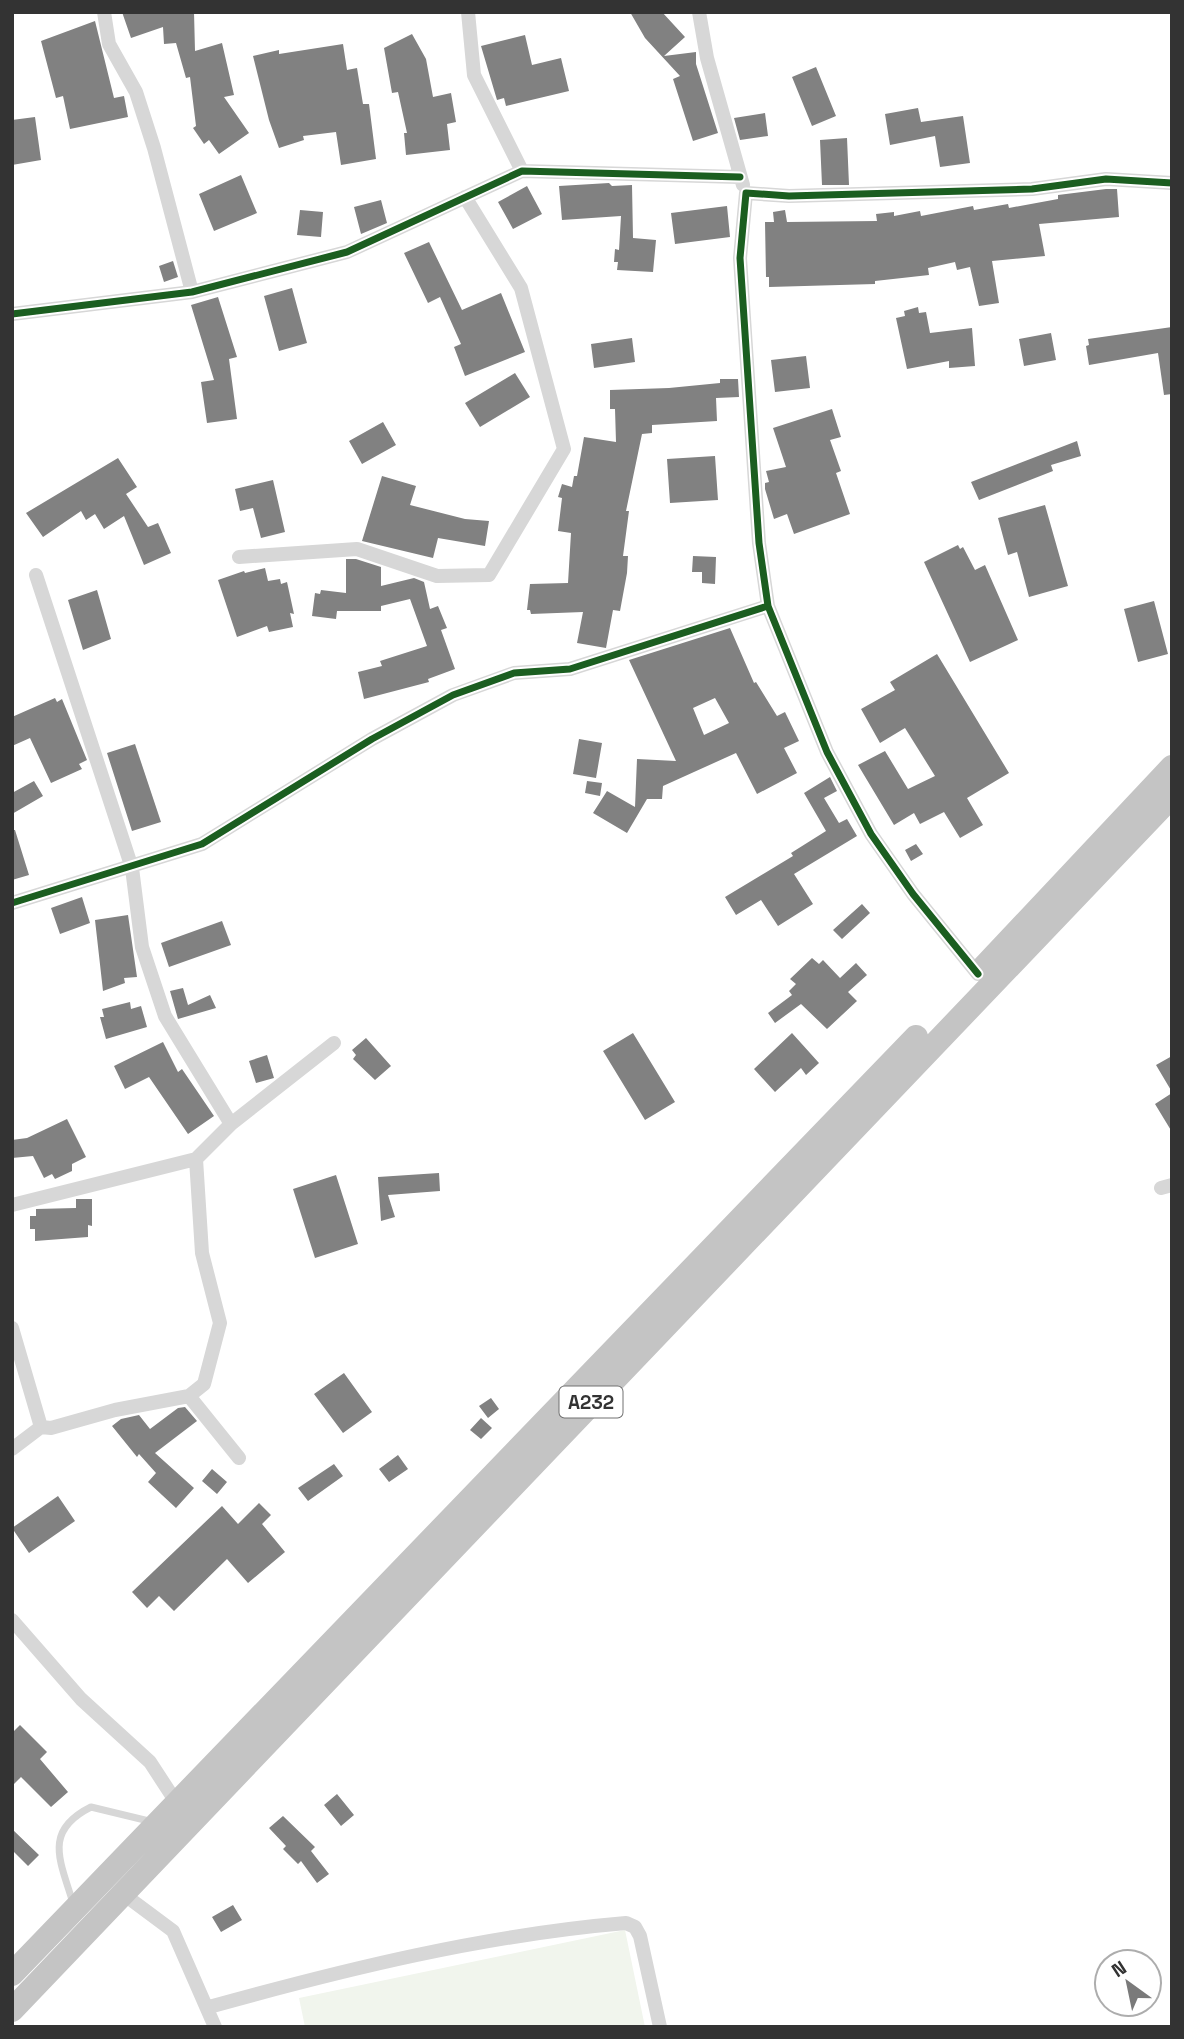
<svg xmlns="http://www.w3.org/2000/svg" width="1184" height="2039" font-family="'Space Grotesk',sans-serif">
<rect width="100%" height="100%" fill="#fff"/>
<path fill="#f1f5ed" d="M625,1930L645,2027H305L299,1998Z"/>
<path fill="#818181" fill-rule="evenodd" d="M122,12H194L195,51L222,43L234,95L224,97L249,133L219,154L209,140L204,144L193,128L196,126L190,77L186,78L176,43L164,44L163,27L131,38Z
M630,12H662L685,37L664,56L696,52V64L718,133L693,141L673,79L680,76L645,38Z
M95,21L114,98L124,96L128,117L70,129L63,96L56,98L41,41Z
M412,34L426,59L433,97L451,93L456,122L447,124L450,150L406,155L404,133H407L398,92L392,93L384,48Z
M525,35L532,65L561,58L569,91L506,106L504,98L497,100L481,46Z
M343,44L347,70L357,68L363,104H369L376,159L341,165L336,132L303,136L304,140L279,148L269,120L253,56L279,50V54Z
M816,67L836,116L812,126L792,77Z
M918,108L921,122L963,116L970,163L940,167L935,136L890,145L885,114Z
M765,113L768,136L740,140L734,118Z
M35,117L41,160L12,165V120Z
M847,138L849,185H822L820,140Z
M241,175L257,213L214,231L199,194Z
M609,183L612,186L632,185L633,238L656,240L653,272L617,270L618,262H614L615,249L619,250L621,216L562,220L559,186Z
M527,186L542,214L513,229L498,202Z
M1106,189H1117L1119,217L1039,224L1045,256L992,261L999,303L979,306L970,267L957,270L955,262L928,268L929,275L875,281V284L769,287V277H766L765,222H774L773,212L785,210L787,222L877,221L876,214L894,212V216L920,211L921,216L973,206L974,210L1008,204L1009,208L1058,199V195Z
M381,200L387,223L361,234L354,207Z
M727,206L730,237L675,244L671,213Z
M300,210L323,212L321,237L297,235Z
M429,242L462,310L501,293L525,352L465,376L454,347L461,344L440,297L428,303L404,253Z
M173,261L178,277L164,282L159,266Z
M292,288L307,343L279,351L264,296Z
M218,297L237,357L229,359L237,419L207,423L201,382L214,380L191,305Z
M918,307L919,313L926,312L930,333L972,328L975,366L949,368V361L907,369L896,318L905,316L904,311Z
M1172,327V394L1164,395L1158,353L1089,365L1086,346L1089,345L1088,339Z
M1051,333L1056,360L1024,366L1019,339Z
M632,338L635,362L594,368L591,344Z
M806,356L810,388L775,392L771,360Z
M515,373L530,397L480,427L465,403Z
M720,379H738L739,397L716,398L717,421L652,425V433L642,434L626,511H629L623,556H628L627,573L620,611L613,610L606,648L577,643L583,612L531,614L530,610H527L530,584L568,583L571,533L558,531L562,498L558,497L562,484L572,487L574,476H577L584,437L616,442L615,409H610V390L669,388L720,383Z
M832,409L841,437L830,440L841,471L836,473L850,514L794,534L787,514L774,519L765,489V483L769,482L766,471L786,467L773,428Z
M383,422L396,445L362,464L349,441Z
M1077,441L1081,456L1051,465L1053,471L979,500L971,482Z
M715,456L718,500L670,503L667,459Z
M118,458L137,487L126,494L148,527L158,523L171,553L144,565L124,516L104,529L95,514L86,520L81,511L43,537L26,513Z
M382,476L416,486L410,505L465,519L489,521L485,546L438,538L433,558L362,541Z
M273,480L285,532L261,538L253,508L240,511L235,489Z
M1045,505L1068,586L1029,597L1017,552L1008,555L998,518Z
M958,545L960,549L963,547L975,570L985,565L1018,640L970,662L924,562Z
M693,556L716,557L715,584L702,583V572H692Z
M346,559H356L381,567V586L414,578L424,582L430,609L438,606L447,628L441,630L455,669L428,679L429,682L364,699L358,672L382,666L380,661L427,646L410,599L381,606V611H337L336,619L312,616L315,593L320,594L321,590L346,593Z
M265,568L268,581L280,579L281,584L287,582L294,614L290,613L293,627L269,632L267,626L237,637L218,580L244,571L245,573Z
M97,590L111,639L83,650L68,600Z
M1154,601L1168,654L1138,662L1124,609Z
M730,628L754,683L756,682L777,716L785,712L799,741L784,748L797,773L757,794L736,753L663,786L662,799H647L627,833L593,813L607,791L635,807L637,759L676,761L629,660ZM715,698L729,723L704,735L693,708Z
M937,654L1009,773L967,798L983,825L960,838L944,812L920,824L914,813L894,825L858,765L885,751L908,789L935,776L905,728L880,743L861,709L895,690L890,682Z
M55,698L57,702L62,699L87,760L79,764L82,769L51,783L30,738L12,746V717Z
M579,739L602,743L596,778L573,774Z
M135,744L161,822L132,831L107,753Z
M830,777L837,791L824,798L839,823L847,819L857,836L794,874L813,904L778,926L761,900L736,915L725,897L793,856L791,853L826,831L804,793Z
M34,781L43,796L12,814V793Z
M587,781L602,783L600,796L585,793Z
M12,830H15L29,875L12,880Z
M916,844L923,854L911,861L905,850Z
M82,897L90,923L60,934L51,908Z
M862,904L870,913L842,939L833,930Z
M128,915L137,977L124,978L125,983L103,991L95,920Z
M222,921L231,945L169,967L161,943Z
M812,958L819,964L823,960L840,978L856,963L867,975L848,992L857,1001L827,1029L801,1004L775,1023L768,1013L792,995L789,991L796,984L790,979Z
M183,988L188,1005L210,995L216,1008L178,1019L170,991Z
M130,1002L131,1009L141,1006L147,1027L106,1039L100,1017H104L102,1009Z
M633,1033L675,1102L645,1120L603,1051Z
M792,1033L819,1063L806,1075L801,1068L775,1092L754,1069Z
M366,1038L391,1066L375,1080L353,1059L356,1055L352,1050Z
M163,1042L178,1072L182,1069L214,1116L188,1134L149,1077L125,1089L114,1066Z
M267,1055L274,1078L256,1083L249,1061Z
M1172,1056V1092L1156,1065Z
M1172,1093V1132L1155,1104Z
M67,1119L86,1157L72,1164V1171L55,1179L52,1174L44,1178L33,1156L12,1158V1140L27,1138Z
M439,1173L440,1191L388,1195L395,1217L381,1221L378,1177Z
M336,1175L358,1244L315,1258L293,1189Z
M76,1199H92V1226L88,1225V1237L35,1241V1229H30V1216H36V1209L76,1208Z
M344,1373L372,1412L343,1433L314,1394Z
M491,1398L499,1409L488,1418L479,1406Z
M185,1407L197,1421L155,1453L194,1488L176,1508L148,1482L156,1473L139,1454L137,1457L112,1426L121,1419L139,1415L150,1429L178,1408Z
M481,1418L492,1428L481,1439L470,1430Z
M398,1455L408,1469L389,1482L379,1469Z
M334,1464L343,1476L308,1501L298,1488Z
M212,1469L227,1482L217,1494L202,1481Z
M58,1496L75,1521L29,1553L12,1528Z
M259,1503L271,1515L262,1524L285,1552L248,1583L227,1559L174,1611L159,1596L147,1608L132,1592L222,1506L238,1524Z
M20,1725L47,1752L40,1759L68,1792L51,1807L21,1777L12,1786V1733Z
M337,1794L354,1815L341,1826L324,1805Z
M283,1816L315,1847L311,1851L329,1874L317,1883L301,1861L298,1864L283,1849L286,1846L269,1828Z
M12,1829L39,1855L28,1866L12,1850Z
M233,1905L242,1920L221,1932L212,1917Z"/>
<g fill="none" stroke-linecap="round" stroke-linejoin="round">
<path stroke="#d7d7d7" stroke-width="7" d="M73,1903C60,1860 43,1831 91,1807L153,1822"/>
<path stroke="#d7d7d7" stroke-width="14" d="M104,12L109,44L136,92L154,148L192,292
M468,12L474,75L522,171
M699,12L707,58L743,185
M12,314L192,292L347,252L522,171L740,177
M239,557L357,549L437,576L489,575L564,449L521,288L465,197
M36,575L132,868L142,947L165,1016L231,1124
M12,903L202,844L372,739L453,695L514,673L570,669L768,606
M978,974L913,894L871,834L827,752L768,606L759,543L740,258L746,193L789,196L1032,189L1106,179L1172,183
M1161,1188L1172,1185
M12,1205L196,1159L231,1124L334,1043
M12,1328L41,1427
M189,1396L239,1458
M12,1449L41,1427L51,1428L115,1410L189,1396L204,1384L220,1323L202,1253L196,1159
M12,1620L81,1699L150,1762L176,1802
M122,1893L173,1931L215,2027
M209,2007C346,1969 484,1935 626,1923L635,1927L640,1936L660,2027"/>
<path stroke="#c4c4c4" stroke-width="24" d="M983,968L1172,767
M12,1974L916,1037
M12,2010L1172,796"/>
<defs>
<path id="cycleway" d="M12,314L192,292L347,252L522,171L740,177
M12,903L202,844L372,739L453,695L514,673L570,669L768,606
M978,974L913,894L871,834L827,752L768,606L759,543L740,258L746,193L789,196L1032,189L1106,179L1172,183"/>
</defs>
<use href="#cycleway" stroke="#fff" stroke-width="11"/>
<use href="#cycleway" stroke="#1b5e20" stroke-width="7"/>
</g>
<g text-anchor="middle" stroke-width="7" stroke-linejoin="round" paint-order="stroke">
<rect fill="#fff" stroke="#707070" stroke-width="2" x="559.5" y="1386.5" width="63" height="31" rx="5"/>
<g font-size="19" font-weight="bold" fill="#333">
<text x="591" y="1409">A232</text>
</g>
</g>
<rect width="1184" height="2039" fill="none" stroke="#333333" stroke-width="28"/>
<g transform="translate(1128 1983) rotate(327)"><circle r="33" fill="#ffffff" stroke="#adadad" stroke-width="2"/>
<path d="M0-5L12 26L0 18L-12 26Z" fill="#7a7a7a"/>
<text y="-10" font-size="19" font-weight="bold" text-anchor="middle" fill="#333333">N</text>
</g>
</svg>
